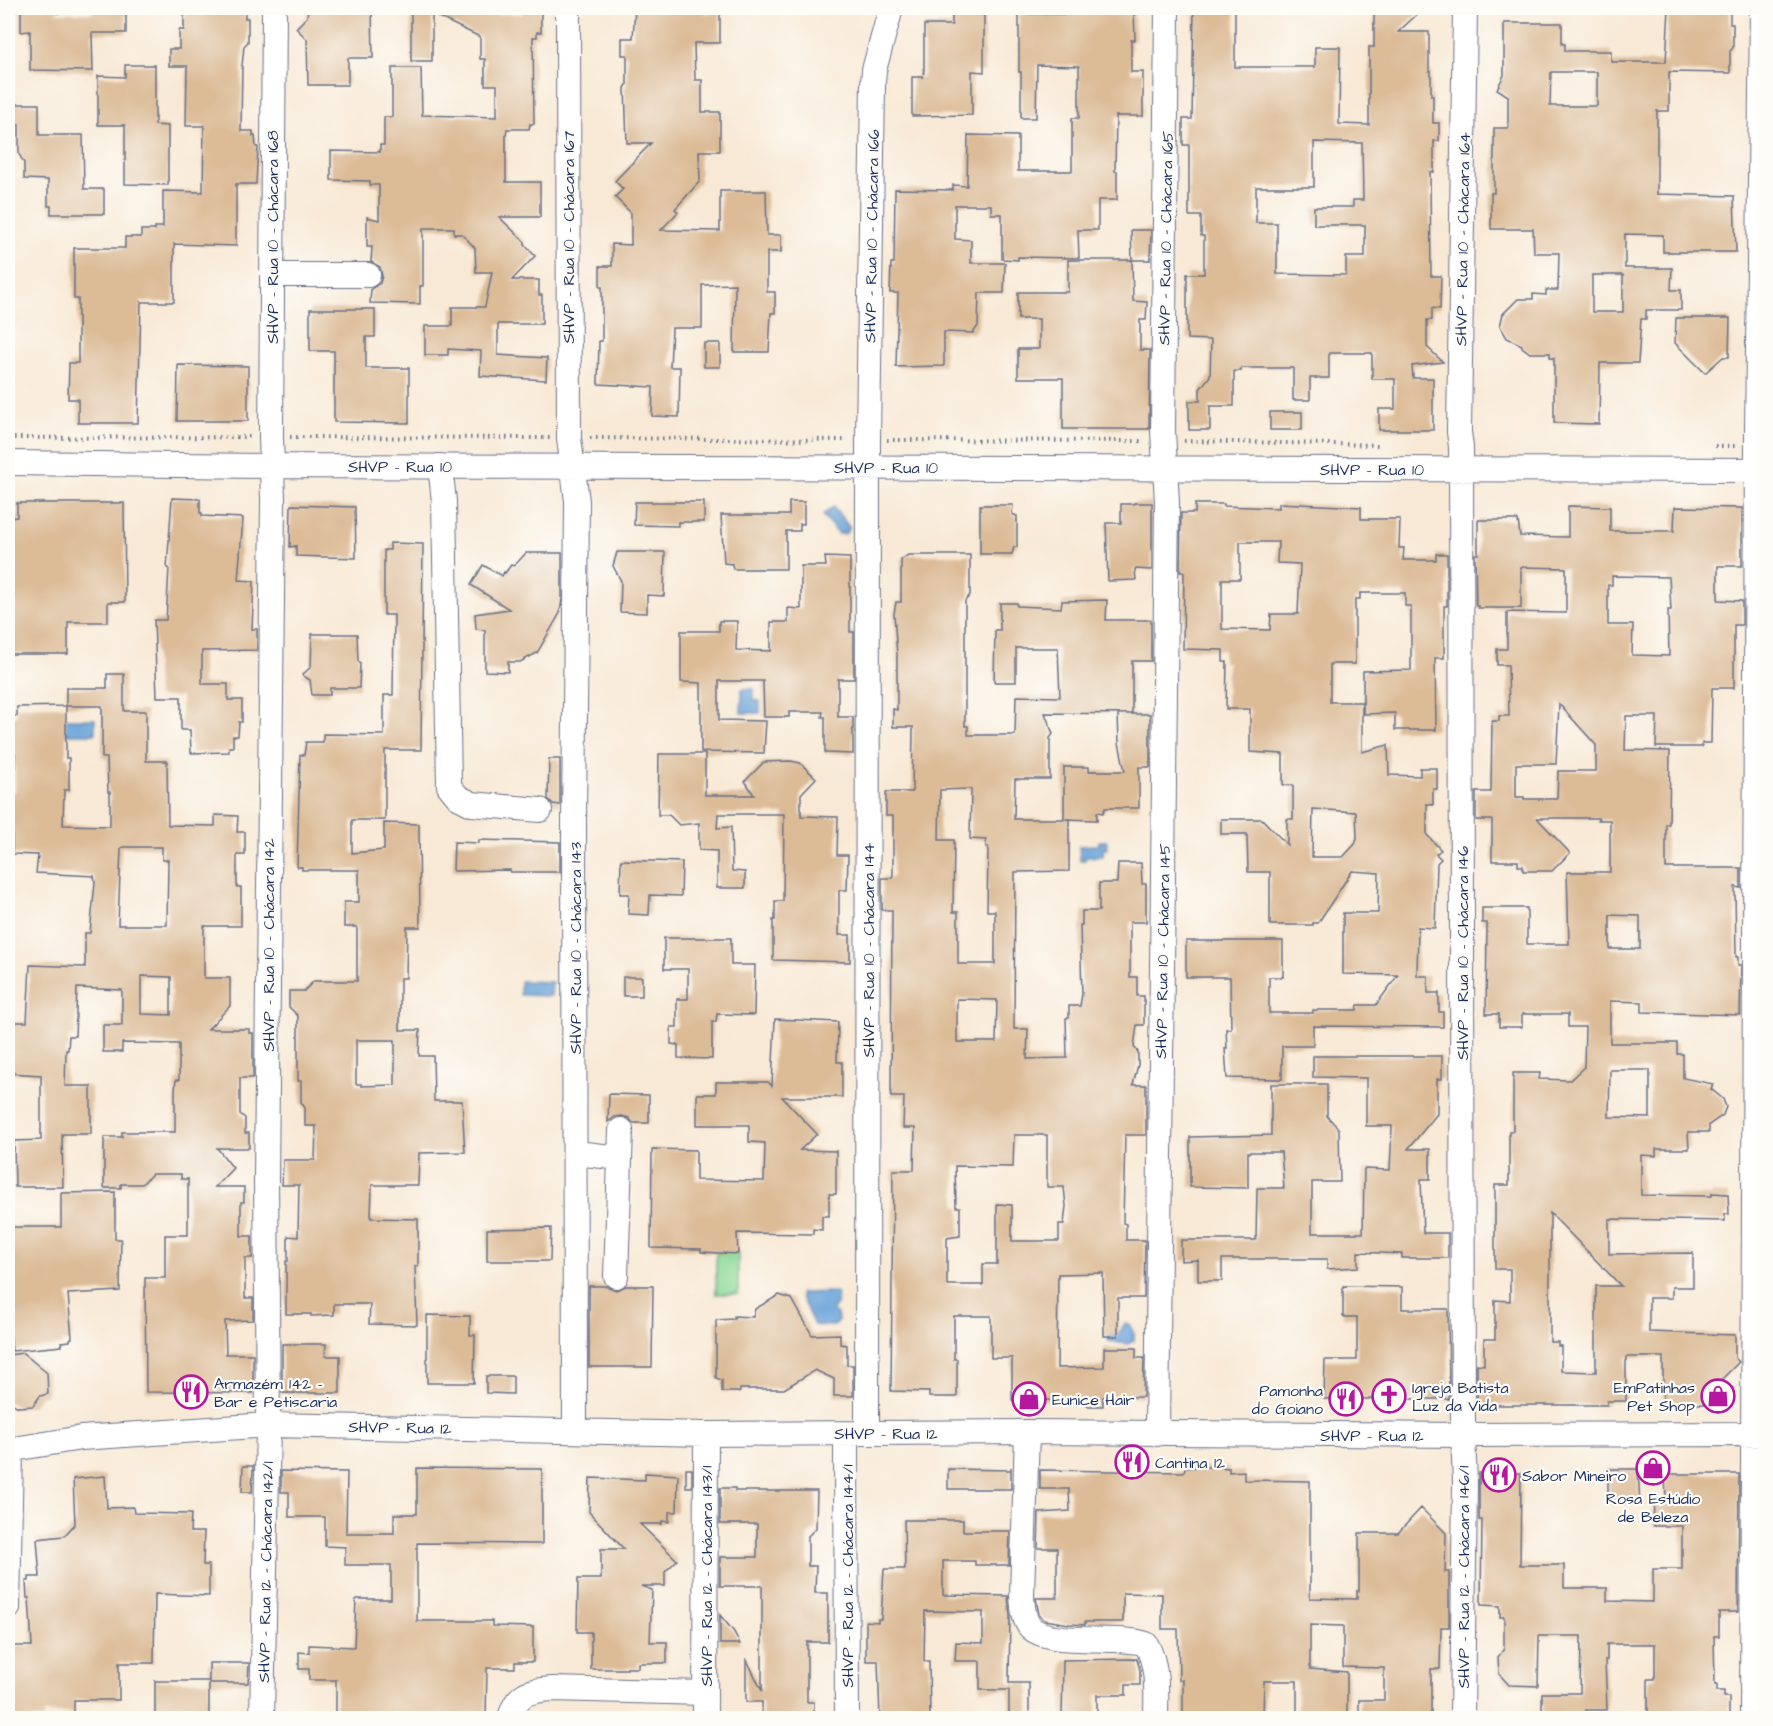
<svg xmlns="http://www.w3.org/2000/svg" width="1773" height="1726" font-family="'Architects Daughter',sans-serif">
<rect width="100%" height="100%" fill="#fdfcf7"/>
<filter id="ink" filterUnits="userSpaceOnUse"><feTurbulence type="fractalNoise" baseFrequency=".0167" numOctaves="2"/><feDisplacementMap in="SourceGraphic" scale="12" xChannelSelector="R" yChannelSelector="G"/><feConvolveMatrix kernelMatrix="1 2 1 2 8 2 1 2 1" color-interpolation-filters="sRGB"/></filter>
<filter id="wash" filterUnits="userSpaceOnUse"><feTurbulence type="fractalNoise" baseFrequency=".008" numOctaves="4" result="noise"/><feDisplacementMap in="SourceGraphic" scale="24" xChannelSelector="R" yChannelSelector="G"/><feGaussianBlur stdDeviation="1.35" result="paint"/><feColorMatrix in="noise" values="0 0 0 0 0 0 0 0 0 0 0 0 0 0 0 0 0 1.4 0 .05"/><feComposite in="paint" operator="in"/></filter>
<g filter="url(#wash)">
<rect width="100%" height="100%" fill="#f8e9d6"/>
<path fill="#8ed996" stroke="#54847a" stroke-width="1.5" d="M716,1253H738V1294H716Z"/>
<path fill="#69a3d8" stroke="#42699b" stroke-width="1.5" d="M833,507L850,528L845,534L842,533L839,535L823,515Z
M742,689H754V700L760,701V713H741Z
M65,719H95V734H65Z
M1099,841H1107L1108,849H1103V856L1086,857L1085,860H1080L1079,846L1099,845Z
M520,981L552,982L551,996L520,995Z
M834,1292L837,1295V1304L833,1307V1311L837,1314L838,1321L834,1326L814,1325L800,1295L801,1293Z
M1125,1323L1129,1324L1134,1334V1341L1127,1344L1108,1341L1111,1333L1120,1332Z"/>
<g id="blocks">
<path fill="#dcbb97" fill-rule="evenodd" d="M21,8H57V13H93V8H126V33H92L93,71L30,70V31L21,32Z
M184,8H245V18H248V42L244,46L242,66L241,131H253V136H255L256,147H258L256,184H236V246L174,244V302H141L138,423H78V399H68L69,363H78V299H74V248H125V237H141V230H155V227H163V191L203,192L204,126H186L187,66H169V49H179V30H184Z
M308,8H372L373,58H348V85H308L307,39L296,28L307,17Z
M411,8H487V14H523V8H541V32H537V37H533L534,124H530L529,129H507L506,134V182H540V217H499L525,242V245L535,256L512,280H539V295H542V324H498V355L547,358L546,380L480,376L481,351L448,349V355H425V326H452V307H485L492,272H476L475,248L462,234H454V228H423V286H420V304L370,303L371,289L380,283L382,276L380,267L371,262L372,247H367V217L379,220V185H370V181L331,180V151L380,152V145H384V117H392V68H421L422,115L497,117V85H485V59H480V37L432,14V61H411Z
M635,8H705V13L720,12V43H694L695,80H702V112H720V151H699L700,181L675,209L678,212L661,230L720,231V191H766L767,235H781V252H767V292H775V313H771L769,352H734L735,284L702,285V328H672L670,367H680L679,417L652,416L653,387L598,384L599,341H602V287H600V266H612V244L631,245V213L615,197L623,189L615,181L651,143H627L625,88L627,85V55H622V38H633Z
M952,8H984V72L972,71V115L912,116V77H923L924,71V25H952Z
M1071,8H1134L1135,40H1131V72H1143V116H1116L1115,171H1117V200H1098V230H1078L1079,258L1018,257V260L1002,259V214H991V205H955V239L971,240V263H1005L1004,293H979L978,326L973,333L944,332V366L896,367L898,293H890L891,263H894L895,189L953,190V185L967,186L968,135L1018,136V171H1072V118H1079V66L1037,65L1036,118H1021V72H1019V14H1071Z
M1194,8H1235V67H1315V47H1340L1339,124L1369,125V47H1374V8H1424L1398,32H1429V71H1431V96H1433V123H1439V141H1434V172H1430L1431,276H1441L1440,309L1432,308V320H1427V347L1443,362L1412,366L1413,378H1433V430H1379V409H1395V379H1372V353H1329V378H1310V400H1293V368H1241V371H1234V406H1210V430H1189V401H1200V389L1210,376L1211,340L1187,339V274H1204V236H1201V216H1189V145H1183V119H1192ZM1314,142L1362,143L1363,200H1353V207H1314V225H1365V257H1346V275L1277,274V223H1256V187H1314Z
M1669,8H1730V24H1733V48L1730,51V73L1669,72V111H1657V194L1734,196L1736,252H1663V235L1625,234V268H1672L1671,290H1681V310H1646V319H1641L1638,363H1600L1599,424L1554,423V358H1550V353H1530L1522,347V345L1507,338L1500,326L1503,314L1518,299H1533V294L1546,295V290H1558L1559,253H1534L1533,229H1491V193H1494V128H1508V96L1497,89L1504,75V23H1562V44H1565V51H1611V62H1666ZM1551,72H1597V106H1550ZM1592,275H1623V312H1592Z
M125,65H155V125L168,126V185L125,184V125H98V76L125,77Z
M8,104H39V135H83L84,189H104V214H51V206H48V180L24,179V163L19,154V125H8Z
M1131,230H1151L1150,260H1132Z
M1068,260H1132L1133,301L1147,302L1146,320H1140V350H1150L1149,429H1063V378H1018V349H1039V319H1018V292H1068Z
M310,309H375V337H366V368H409V423L334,422V351H310Z
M1676,318H1730L1729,357H1723L1705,373L1675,343Z
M704,343H720V367H704Z
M178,365L248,366V421H177Z
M1270,412H1302V430H1270Z
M172,498L200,499V513H202V516L243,518L238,580L254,581L252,629H257V650L202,651V684H228V700H242V722H239L238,736H233V747H229V752L191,753L190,730H181V697H157L154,620H166L169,568H167Z
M635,502H704V522H678V526L634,525Z
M789,502H804V524H800V531H786V569H733L732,564L724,563L721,515H789Z
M17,503H124L125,602H108V622H68V654H8V518L17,517Z
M1134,503H1152V570L1135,569L1136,580L1108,581L1106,523H1121V504H1134Z
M1279,503L1361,507V519H1400L1399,548H1404L1403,560H1436V554H1447V606H1444V658H1435L1436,730H1395V713L1363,714V671L1411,670V606H1405V593H1360V599H1355V664H1330V702H1362V752L1388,745L1389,775L1420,776V768H1437V789H1433V805L1427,804V835L1441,850L1436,854L1441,859L1437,863L1435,928L1418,927L1417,976H1428V993H1439V1012H1443V1027L1313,1026V1046H1282V1079L1227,1078L1225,1048H1227L1226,1029H1231L1230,977H1186V941H1283V977H1269V1013H1313V1010H1357L1358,1005H1376L1398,975L1343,974V913H1378L1379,873L1352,871L1318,923H1313V925H1270V872H1248L1247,834H1221V819H1262L1287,845V819H1293V785H1283V754L1250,752V709H1226L1227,662H1223V650L1183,649L1184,572H1180L1181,513H1195V504H1224V506L1279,508ZM1240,542H1278L1277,563L1300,564L1298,614H1271L1270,630L1222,629V579H1240ZM1313,809L1356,812L1357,838L1355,844L1343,857H1312Z
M291,505L355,507L356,558L296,556V546L290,547Z
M980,505H1013L1012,514L1017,516V547H1014L1012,554H980Z
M1568,506L1610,507V531H1674L1675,507L1742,508V566H1718V600L1742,601V625H1734V688H1712L1711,743H1702V747H1656L1657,716H1626L1625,750L1670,751L1669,824H1666V868H1741V888L1735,887L1736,957H1738V965H1741L1740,1015L1642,1012V1002L1610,1001V1043H1677V1054H1683V1078L1713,1084L1711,1089L1723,1099L1726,1107L1723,1115L1709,1125V1132H1688L1689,1149H1656V1156L1641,1155V1195L1712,1196V1193L1728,1194L1729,1214H1725V1221L1609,1219V1254L1693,1253V1287H1672V1298H1649V1332L1735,1335V1358L1739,1362L1713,1388H1733L1731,1404H1663V1357H1626V1401H1607V1405H1477V1364L1484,1365V1339H1495V1300L1510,1301V1269H1495V1185H1509V1131H1513V1073H1540L1539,1079L1570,1080L1584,1067L1585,1027H1568V1014H1522V1027H1499V1014H1486L1487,923H1482V908H1527V944H1569L1567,872H1610V820H1598V818H1537L1570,853L1552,871H1523V866H1518V861H1492V820H1476V792H1491L1492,721H1499V716H1509L1508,665H1497V649H1507V612L1566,613V568L1521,567V608H1478V606H1476L1475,554H1478V520H1518L1520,536L1568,537ZM1612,576L1669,577L1671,610H1668L1669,656L1632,655L1633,625H1608V585H1612ZM1559,704L1596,745V771H1558L1557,799H1524V797H1516V764H1556ZM1610,915L1640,916V949H1610ZM1610,1070H1650V1118L1609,1117ZM1550,1213L1621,1286H1596V1372L1561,1371V1346H1558V1342H1550Z
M390,543L423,544L421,750H385V820H352V853L384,850V823L419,824L420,927H407L406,978H400V1030H420L419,1056H433L434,1101H462L464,1137L465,1152L419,1153L418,1185H372L371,1218L418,1219V1266H415L417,1325L369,1324L370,1304H334V1315L311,1316V1314H286V1261H288V1236L298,1237L299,1185H282L283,1160H315L316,1126H305V1108L301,1102V1081H298V1016L289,1007V991H304L314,981H357V927H344V902H359V870H302V867H297L300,755H304L306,742H323V734L384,735V695H393L394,615H384V550H390ZM356,1040H395V1085L361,1086V1084H356Z
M617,552H665L664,596L647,595V613L620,612L621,581L613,566Z
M526,553H562V599L560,613L537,653L520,662H508V672L485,671V630L476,629L475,614L509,609L471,585L483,565L502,576L504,572L505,573L511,565L514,566Z
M908,555H970V595L965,601V726H968V735H1015L1016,696L1060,697L1058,648H1016V682H994L995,630H1000V603H1017V606L1061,608L1062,601L1107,600L1106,620H1151V661H1132V714L1045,713L1053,734L1050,738V779H1015L1014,819H1069V871L1015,872L1014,1029H1028L1027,1059L1067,1058L1066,1018H1069V1006H1080L1082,994L1080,925H1082V911H1099V883H1117L1118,863H1141L1142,884H1146V922H1130V977H1137V996H1144V1025H1137L1134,1047L1138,1052V1065L1133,1085H1146V1135H1125L1123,1223L1126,1224V1240H1145L1144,1298H1118V1336H1104L1103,1273L1058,1274L1057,1368L1104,1367V1348H1136V1358H1144L1143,1397H1103V1406H1087V1402H1073V1400H1012V1358H991V1316H954V1359H957V1397H929V1392L891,1391L893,1170H914L915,1128H903L904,1097H891L892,910H882V878H892L893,875V816H886V792H912L913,727H893V709L897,710V655L894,614L896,602H901V560ZM971,789L970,839L986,840V847H988L987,911H995V964H958V912H953L954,840H939L940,790ZM957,999L997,1000L996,1042H957ZM1014,1135H1047V1187H1064L1066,1206L1064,1224H1059V1241H1012V1205L997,1204V1264H983V1285H947V1238L960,1236V1207H956L955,1166L1013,1167Z
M825,557L850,558V632H854V679H838V717H853V754L825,753V717H822L823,712H789V717H764L763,681H719V720L766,721L764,753L701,752V683L681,682V631H719V621H737L736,650L771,651V622H788V608L801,609V566H826Z
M312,634H357L358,661L360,663L359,688H330V695H312L310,680L302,675L311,667Z
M107,674H124V711H146V761H167L168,825L215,826V815L238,816L237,832H245V855H237V887H241V926H204V978H230V1006L208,1029H249V1033H253V1078H240V1114L245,1118V1133H249V1148H217L233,1168L215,1187H244V1202H241V1236H252V1258H245V1298H253V1320L225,1321L226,1354H253V1393L146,1392L145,1278H165V1235H188V1179H181V1174H152L142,1184H121V1188H104V1137H122V1132H175V1090L176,1080H179V1044L122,1043V1052H103V1025H122V990L77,988L75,1036H69L68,1050H66L65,1086H91V1134H62L63,1187H15L14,1141L41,1140V1075L8,1073V1022H27L30,965L85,967V933H90L95,883L94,876L36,873L38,855L12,854V824H8V797L12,792H15V753H8V728H10V716H17V707L66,706V688H107ZM66,706H102V758H107L108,792H110V826L63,825L64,790H69V758H66ZM123,847H162V860H168L167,925H118L121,848ZM141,976L171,977V1015L141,1014Z
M1118,714H1150V767H1139V808H1105L1103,813L1097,812V820L1064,819V767H1089V771H1125L1119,743Z
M659,754H705V795H754L745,781L764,762L791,761L800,763L816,778L801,794V816L838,817L837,855H848L847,890H839V935H850V962L773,960V920H775V901H783L784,814H718L717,828L731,827L732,871L745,872V888H717V851L699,850V823L679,825L669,815H658Z
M549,759H560V805L553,804L548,799Z
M479,840L560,842V872H510V870L453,871L454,842L479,843Z
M621,860L682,862L681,896L650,895L649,915L628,914L629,894H620Z
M664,938H731V965H755L754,1015L717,1014L716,1022H712V1059L678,1058V1045L671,1044V1027H677V999H688V969H664Z
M623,977H642V996H623Z
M775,1019L838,1022L837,1062H842V1097H782L817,1134L800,1150L836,1151V1194H829V1216H822V1230L813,1229V1234L737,1233L738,1254L701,1252V1249L651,1248L652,1149L696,1150V1180L764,1181L765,1143L749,1142V1125H697V1094H716V1082H768L772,1086Z
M1313,1056H1442V1079H1437V1114L1408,1149H1430V1179H1421L1423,1233H1448V1258H1402V1254L1358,1252V1267L1327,1269V1259H1222V1281H1198V1260L1181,1261V1240H1256L1257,1188H1284L1281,1152H1248V1188L1190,1187V1137L1271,1135V1084H1327V1116L1339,1129L1340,1182H1312V1233H1363L1364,1169L1390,1170L1392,1126H1366V1078L1313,1077Z
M609,1094L649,1095V1123H633L629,1118L622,1116L615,1117L608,1122Z
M115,1192V1239H121L120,1291L68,1294L72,1338L70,1339V1341L61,1342L62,1346L12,1351L8,1314L9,1268L8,1227H61V1193Z
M551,1228L550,1261H487V1229Z
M589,1286H606L616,1290L626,1286H653L652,1367H589Z
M1343,1286L1402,1287V1309H1448L1449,1399H1324L1325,1360H1357V1317H1343Z
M779,1295L792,1299L812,1335L840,1334V1344L847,1345V1365H853V1396H834V1379L815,1370L784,1389H740V1392H722V1380L716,1378V1320L734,1319V1316L753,1317L755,1309Z
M427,1315L470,1316V1335H475L474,1383H427Z
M282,1344H326L325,1356H340V1393H282Z
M23,1353L47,1373L48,1394L40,1396L33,1406L19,1407L8,1402V1355Z
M486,1376H513V1394L486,1393Z
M243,1466H253L252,1492H242Z
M1011,1467V1489H948V1469L1011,1470Z
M1198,1467H1219L1229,1468V1472L1244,1471V1480L1310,1481V1598L1357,1599V1591H1359V1533H1398L1421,1508L1446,1533L1445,1572H1449V1627H1441L1440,1669H1431V1719H1359V1700H1384V1668L1343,1667V1626L1310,1625V1669L1347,1672V1714H1324V1719H1297V1681H1264L1263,1719H1183V1680H1179L1178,1629H1162V1594L1123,1593V1622H1085V1625L1069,1624L1045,1620L1039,1615L1036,1598H1057V1548H1038L1039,1513L1070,1511L1069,1489H1040V1470L1184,1472L1185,1468Z
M417,1468L542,1469V1544L417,1543V1621H492V1626L533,1627V1662H515V1668H487L486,1719H336V1680H309V1669H299V1652L309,1653V1645L354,1647L356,1599H391V1565H345V1547L325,1546V1517H289V1492H281V1471L347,1472L346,1533H394V1514H417Z
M686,1469H692V1487H686Z
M1608,1469H1638L1640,1504L1608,1503Z
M645,1473L678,1475L677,1512H669V1522L662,1521V1524H640L677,1560L665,1572V1586H641L652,1590L650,1642H667V1663H638V1668H627V1669H591V1632H577L578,1579H601V1549H624L589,1512L590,1478L645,1480Z
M1479,1473H1521L1520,1565H1564V1588H1607V1601L1653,1602V1569H1682V1526H1653L1654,1502L1666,1501L1665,1474H1739L1738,1612H1719V1636H1714L1715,1685H1717V1691H1724V1697H1729V1719H1648V1679H1655V1644H1607V1660H1605L1607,1710H1586V1719H1542V1693H1580L1581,1636H1539L1538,1686L1509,1685L1499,1674L1498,1657L1504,1649V1617H1500V1606L1481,1605L1482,1520H1479Z
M105,1476L107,1508L133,1507L134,1513L191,1514L190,1532H204L203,1565H209V1596L155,1594L154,1663H119V1700H74V1713H44V1719H8V1646H32L29,1598H27L26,1581H29V1577H40L37,1539L64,1536L75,1524L73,1479Z
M720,1488H735V1491H817L816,1528L808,1536V1566H816L815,1593H828V1642H807V1702H814V1719H762V1702H746V1658L762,1691V1586H720V1557H757V1524H720Z
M904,1520H963V1531H1010L1009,1565H975V1561H943V1595L1008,1596L1010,1616L1009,1683H1029V1719H1009V1690H980V1661H955L956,1642L983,1643V1612L925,1611L924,1661H929L930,1719H880L878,1661H866V1621L878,1622V1619H881L884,1569H905Z
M720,1615L734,1632L740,1644H720Z
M1137,1659L1140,1670V1685H1126V1695H1097V1719H1062L1063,1660Z
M209,1663H249L248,1683H209V1719H155V1681H209Z"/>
</g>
</g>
<g filter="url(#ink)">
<use href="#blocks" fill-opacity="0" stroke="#687088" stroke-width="1.5"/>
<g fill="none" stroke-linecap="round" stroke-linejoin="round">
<defs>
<path id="minor" d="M568,8L569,438L577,501L574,821L575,1431
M272,275H368
M8,463L273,466L1766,470
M440,466L444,501L449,786L458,797L472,804L540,810
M576,1153L620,1158
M616,1276L621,1130
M1027,1432L1022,1596C1023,1606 1023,1619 1030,1627C1049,1647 1118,1634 1146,1644C1159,1667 1156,1694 1156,1718
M867,1433L868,440L873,83L874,70L891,8
M846,1434L847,1718
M1157,1434L1167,502L1163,431L1167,8
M8,1450L81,1438L268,1425L706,1434L1027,1432L1463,1435L1766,1434
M8,1608L11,1449
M262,1718L268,1425L266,1178L273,499L271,437L274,8
M510,1718C517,1693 527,1691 552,1689L705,1693
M705,1718L706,1434
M1462,1718L1465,1483L1463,1435L1461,447L1459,432L1465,8
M1752,1718L1757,434L1762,8"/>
</defs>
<use href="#minor" stroke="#687088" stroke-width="26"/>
<path stroke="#687088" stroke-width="4" stroke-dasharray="1.5 4.5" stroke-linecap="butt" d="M290,437L550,438
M8,438L250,437
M590,438L847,440
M887,440L1144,441
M1184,441L1381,445
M1715,446H1738"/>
<use href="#minor" stroke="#fff" stroke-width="24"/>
</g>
</g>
<defs>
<symbol id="restaurant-ring" viewBox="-11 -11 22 22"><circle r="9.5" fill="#fdfcf7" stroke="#b5179e" stroke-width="1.5"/><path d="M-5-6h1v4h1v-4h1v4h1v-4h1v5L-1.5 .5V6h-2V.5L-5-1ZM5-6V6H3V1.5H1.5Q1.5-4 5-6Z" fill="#b5179e"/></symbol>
<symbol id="church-ring" viewBox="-11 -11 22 22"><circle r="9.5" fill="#fdfcf7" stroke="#b5179e" stroke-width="1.5"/><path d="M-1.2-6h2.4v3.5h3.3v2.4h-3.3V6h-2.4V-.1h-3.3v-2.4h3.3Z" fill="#b5179e"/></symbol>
<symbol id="shop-ring" viewBox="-11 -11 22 22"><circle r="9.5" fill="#fdfcf7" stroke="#b5179e" stroke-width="1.5"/><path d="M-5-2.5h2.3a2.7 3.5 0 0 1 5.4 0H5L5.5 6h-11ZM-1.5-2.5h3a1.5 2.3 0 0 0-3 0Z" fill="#b5179e"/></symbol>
</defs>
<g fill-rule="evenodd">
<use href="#restaurant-ring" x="172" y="1373" width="38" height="38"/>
<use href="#church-ring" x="1370" y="1377" width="38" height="38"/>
<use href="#shop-ring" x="1699" y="1377" width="38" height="38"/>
<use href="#shop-ring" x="1010" y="1380" width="38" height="38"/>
<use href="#restaurant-ring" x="1327" y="1380" width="38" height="38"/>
<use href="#restaurant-ring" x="1113" y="1443" width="38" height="38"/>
<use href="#shop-ring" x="1634" y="1449" width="38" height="38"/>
<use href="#restaurant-ring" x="1480" y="1456" width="38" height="38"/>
</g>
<g text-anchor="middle" stroke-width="4.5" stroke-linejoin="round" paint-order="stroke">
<g font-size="16" fill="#1b2f5e" stroke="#fdfcf7">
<text transform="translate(871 236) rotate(-89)" y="6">SHVP - Rua 10 - Chácara 166</text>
<text transform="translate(272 237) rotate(-90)" y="6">SHVP - Rua 10 - Chácara 168</text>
<text transform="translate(568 237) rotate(-90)" y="6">SHVP - Rua 10 - Chácara 167</text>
<text transform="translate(1165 238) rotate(-89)" y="6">SHVP - Rua 10 - Chácara 165</text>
<text transform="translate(1462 239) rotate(-89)" y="6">SHVP - Rua 10 - Chácara 164</text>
<text x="400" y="472">SHVP - Rua 10</text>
<text x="886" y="473">SHVP - Rua 10</text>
<text x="1372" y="475">SHVP - Rua 10</text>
<text transform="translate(268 945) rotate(-90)" y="6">SHVP - Rua 10 - Chácara 142</text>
<text transform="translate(575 948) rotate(-90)" y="6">SHVP - Rua 10 - Chácara 143</text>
<text transform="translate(868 950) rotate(-90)" y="6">SHVP - Rua 10 - Chácara 144</text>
<text transform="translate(1162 951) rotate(-89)" y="6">SHVP - Rua 10 - Chácara 145</text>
<text transform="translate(1462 953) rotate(-90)" y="6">SHVP - Rua 10 - Chácara 146</text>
<text transform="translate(400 1427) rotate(1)" y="6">SHVP - Rua 12</text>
<text x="886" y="1439">SHVP - Rua 12</text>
<text x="1372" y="1441">SHVP - Rua 12</text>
<text transform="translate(265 1572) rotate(-89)" y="6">SHVP - Rua 12 - Chácara 142/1</text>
<text transform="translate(706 1576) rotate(-90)" y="6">SHVP - Rua 12 - Chácara 143/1</text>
<text transform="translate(847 1576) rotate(-90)" y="6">SHVP - Rua 12 - Chácara 144/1</text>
<text transform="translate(1463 1577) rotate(-90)" y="6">SHVP - Rua 12 - Chácara 146/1</text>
</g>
<g font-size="16" fill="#1b2f5e" stroke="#fdfcf7" text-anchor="start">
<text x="214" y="1389">Armazém 142 -<tspan x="214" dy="18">Bar e Petiscaria</tspan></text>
<text x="1412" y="1393">Igreja Batista<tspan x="1412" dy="18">Luz da Vida</tspan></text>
<text x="1695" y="1393" text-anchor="end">EmPatinhas<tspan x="1695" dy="18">Pet Shop</tspan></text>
<text x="1323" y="1396" text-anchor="end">Pamonha<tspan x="1323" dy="18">do Goiano</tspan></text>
<text x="1052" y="1405">Eunice Hair</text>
<text x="1155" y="1468">Cantina 12</text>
<text x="1522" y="1481">Sabor Mineiro</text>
<text x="1653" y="1504" text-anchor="middle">Rosa Estúdio<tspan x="1653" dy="18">de Beleza</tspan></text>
</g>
</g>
<rect width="1773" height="1726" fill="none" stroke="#fdfcf7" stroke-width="30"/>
</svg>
